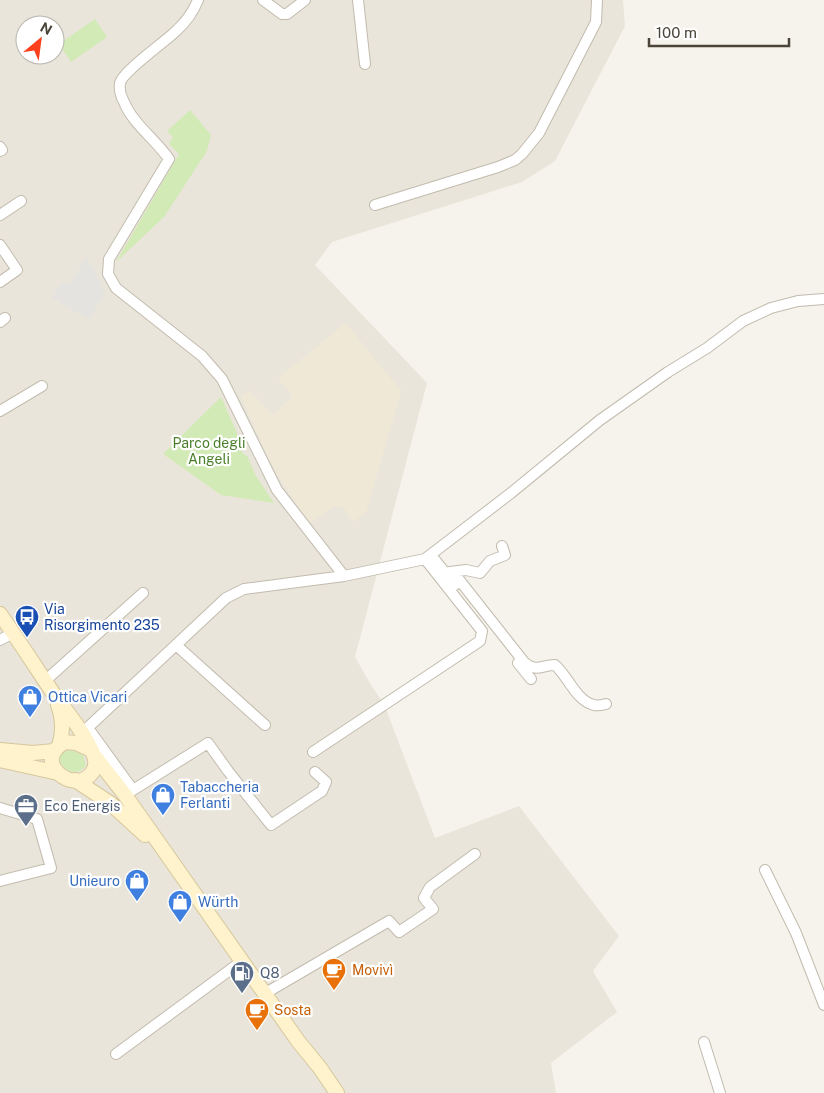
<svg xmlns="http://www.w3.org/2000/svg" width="824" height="1093" font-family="'Public Sans',sans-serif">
<rect width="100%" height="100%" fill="#f6f3ec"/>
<path fill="#eae5da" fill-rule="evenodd" d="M0,0H623L625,26L555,161L522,182L332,242L315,265L427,383L355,657L371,685L384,704L435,838L519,806L619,936L593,971L617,1012L551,1063L556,1093H0ZM25,25H55V55H25Z"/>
<path fill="#efe8d6" d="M346,323L401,391L366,513L353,522L344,508L335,506L309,523L277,474L267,455L241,396L250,391L272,415L293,397L278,378Z"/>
<path fill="#d2eab5" d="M95,19L107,37L71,62L59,44Z
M190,110L211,135L207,151L164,217L116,262L179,154L169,144L173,137L167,131Z
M221,397L240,440L239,446L243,454L247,456L256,476L274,503L221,495L163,454Z
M66,751H73L83,755L86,765C79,777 63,772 59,759L62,753Z"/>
<path fill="#e5e3e0" d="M86,257L95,271L105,296L102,297L89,319L52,298L59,286L64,282L70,285Z"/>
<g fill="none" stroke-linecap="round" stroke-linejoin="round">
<defs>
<path id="street" d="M198,0C193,12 185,23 176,31C165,42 123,71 120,83C119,89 121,97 124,102C133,124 155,139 169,159L109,259L108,274L116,288L202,356L222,379L277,490L344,576
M263,0L282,14H287L305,0
M358,0L365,64
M0,147L2,150L0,151
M375,205L498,167L515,160L522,154L539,133L596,22L597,0
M0,215L21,201
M0,245L17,270L0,282
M0,322L5,318
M0,411L42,386
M431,555L455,585
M450,572L466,570L480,573L490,561L505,555L502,546
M453,572L524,662C537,673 541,665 555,665C568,676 576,701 594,705C597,706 602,705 606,704
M0,640L13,633
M176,645L265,725
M518,663L531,679
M46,680L143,593
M88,728L133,790
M82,733L226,598L244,589L344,576L425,559L511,493L600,420L668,372L707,348L743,321L771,308L798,301L824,299
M313,752L480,641L482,631L425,559
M125,795L208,743L228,771L271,825L322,791L326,782L315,772
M0,808L37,819L51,868L0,881
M765,870L796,933L824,1005
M264,994L389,921L399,932L433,909L424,898L430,887L475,854
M704,1042L720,1093
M116,1054L242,961"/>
<path id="secondary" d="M0,614C19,641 37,669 55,696C64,708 74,720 82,733C86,739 94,753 95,760C96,766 95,770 91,774C74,795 30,762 65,742L76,743L89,749
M58,705C63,719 64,731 59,746
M0,750L33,753L54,751
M93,754L125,795L298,1041L320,1068L337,1093
M0,760L58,773
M75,780L110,803L145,835"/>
</defs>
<use href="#street" stroke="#c2bbae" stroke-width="12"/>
<use href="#secondary" stroke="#d6c79b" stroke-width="16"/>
<use href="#street" stroke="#fff" stroke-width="10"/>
<use href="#secondary" stroke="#fff3cd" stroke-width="14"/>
</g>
<defs>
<symbol id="bus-pin" viewBox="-11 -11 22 30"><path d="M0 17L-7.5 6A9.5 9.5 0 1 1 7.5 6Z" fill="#1a4fb4" stroke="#fff"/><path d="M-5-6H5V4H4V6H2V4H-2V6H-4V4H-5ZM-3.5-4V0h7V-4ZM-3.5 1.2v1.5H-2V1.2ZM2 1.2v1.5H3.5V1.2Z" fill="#fff"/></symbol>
<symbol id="shop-pin" viewBox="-11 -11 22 30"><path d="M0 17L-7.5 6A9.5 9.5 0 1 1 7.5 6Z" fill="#3f7fe0" stroke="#fff"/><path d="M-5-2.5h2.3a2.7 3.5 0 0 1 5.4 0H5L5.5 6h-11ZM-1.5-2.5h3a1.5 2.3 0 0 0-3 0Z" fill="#fff"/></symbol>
<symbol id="office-pin" viewBox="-11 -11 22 30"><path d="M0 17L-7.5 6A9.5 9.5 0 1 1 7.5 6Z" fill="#5c6f8a" stroke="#fff"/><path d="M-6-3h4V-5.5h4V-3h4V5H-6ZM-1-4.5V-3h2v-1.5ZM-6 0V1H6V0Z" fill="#fff"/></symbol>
<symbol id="cafe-pin" viewBox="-11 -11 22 30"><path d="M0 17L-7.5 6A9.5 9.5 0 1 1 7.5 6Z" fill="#e8710a" stroke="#fff"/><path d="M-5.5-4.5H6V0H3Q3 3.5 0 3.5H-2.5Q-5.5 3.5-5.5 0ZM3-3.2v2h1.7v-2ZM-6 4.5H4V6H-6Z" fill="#fff"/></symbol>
<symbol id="fuel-pin" viewBox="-11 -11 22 30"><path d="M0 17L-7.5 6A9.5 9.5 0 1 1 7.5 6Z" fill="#5c6f8a" stroke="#fff"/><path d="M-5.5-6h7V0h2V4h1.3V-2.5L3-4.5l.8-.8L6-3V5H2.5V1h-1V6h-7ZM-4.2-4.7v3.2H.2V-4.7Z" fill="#fff"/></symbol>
</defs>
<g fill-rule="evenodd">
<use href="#bus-pin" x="13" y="603" width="28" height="38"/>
<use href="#shop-pin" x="16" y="683" width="28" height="38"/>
<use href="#shop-pin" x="149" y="781" width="28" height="38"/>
<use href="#office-pin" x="12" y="792" width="28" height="38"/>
<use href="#shop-pin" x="123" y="867" width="28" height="38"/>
<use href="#shop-pin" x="166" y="888" width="28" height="38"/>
<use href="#cafe-pin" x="320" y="956" width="28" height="38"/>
<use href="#fuel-pin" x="228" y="959" width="28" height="38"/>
<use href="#cafe-pin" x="243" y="996" width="28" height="38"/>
</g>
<g text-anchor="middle" stroke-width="4.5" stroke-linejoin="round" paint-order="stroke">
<g font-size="14" fill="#4a7f2a" stroke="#fff">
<text x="209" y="448">Parco degli<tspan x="209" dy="16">Angeli</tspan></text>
</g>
<g font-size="14" fill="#164399" stroke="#fff" text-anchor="start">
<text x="44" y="614">Via<tspan x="44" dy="16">Risorgimento 235</tspan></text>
</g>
<g font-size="14" fill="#366cbe" stroke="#fff" text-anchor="start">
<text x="48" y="702">Ottica Vicari</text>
<text x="180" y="792">Tabaccheria<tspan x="180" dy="16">Ferlanti</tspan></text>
<text x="120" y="886" text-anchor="end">Unieuro</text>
<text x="198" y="907">Würth</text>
</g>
<g font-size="14" fill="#4e5e75" stroke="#fff" text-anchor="start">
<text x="44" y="811">Eco Energis</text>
<text x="260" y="978">Q8</text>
</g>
<g font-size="14" fill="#c56008" stroke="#fff" text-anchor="start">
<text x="352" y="975">Movivì</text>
<text x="274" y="1015">Sosta</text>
</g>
</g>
<g transform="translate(40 40) rotate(29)"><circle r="24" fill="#ffffff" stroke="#b7b4b0"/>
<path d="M0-4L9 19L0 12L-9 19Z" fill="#fc3f1d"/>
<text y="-8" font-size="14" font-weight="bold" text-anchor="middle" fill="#4b4439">N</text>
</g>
<path d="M649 38v8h140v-8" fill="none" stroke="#4b4439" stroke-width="2.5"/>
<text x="656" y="38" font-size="15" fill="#4b4439" stroke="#ffffff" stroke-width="4" paint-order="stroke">100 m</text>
</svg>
